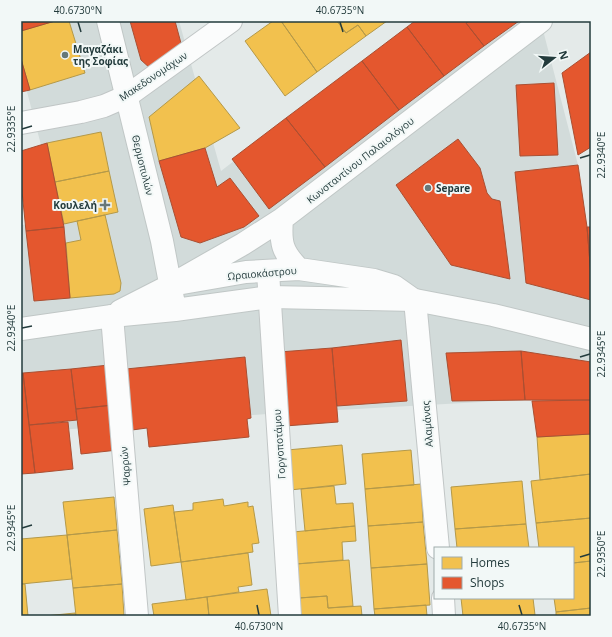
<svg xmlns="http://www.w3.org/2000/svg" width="612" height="637" font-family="'Open Sans',sans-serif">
<rect width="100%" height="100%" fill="#e4eae9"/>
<path fill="#d2dbda" d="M21,21H179L221,171L415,21H535L544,34L578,165L587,227H591V400L499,401L267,414L21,433V225L61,221L21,69Z"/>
<path fill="#f2c14e" stroke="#b49949" d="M55,21H69L85,73L30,90L21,59V31Z
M273,21H281L317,72L285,96L245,41Z
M281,21H337L346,33L358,25L366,36L317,72Z
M337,21H387L366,36L358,25L346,33Z
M199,76L240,128L205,148L159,161L149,117Z
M101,132L109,171L55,182L47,143Z
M109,171L118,212L64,224L55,182Z
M105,215L121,283L120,291L114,294L70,298L66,243L81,240L77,221Z
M591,434V474L540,480L537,437Z
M342,445L346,484L290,490L287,450Z
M411,450L414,485L365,489L362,454Z
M591,474V518L536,523L531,481Z
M522,481L526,524L455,529L451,487Z
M421,484L423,522L368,526L365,489Z
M334,486L336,504L353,503L355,526L305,531L301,489Z
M114,497L117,530L67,535L63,502Z
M223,499L224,506L248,502V507L253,506L259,543L252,544L253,552L181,562L174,512L193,510V503Z
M173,505L181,562L151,566L144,509Z
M591,518V561L573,563V548H539L536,523Z
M423,522L427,564L371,568L368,526Z
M526,524L529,548H457L455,529Z
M355,526L356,541L342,542L343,560L296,564L293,532Z
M117,530L122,584L73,588L67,535Z
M67,535L72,579L21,584V539Z
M248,553L252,585L238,587L239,592L186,600L181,562Z
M349,560L353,606L328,608L327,596L299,598L296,564Z
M591,561V608L556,612L554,598H573V563Z
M427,564L430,605L374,609L371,568Z
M21,584H25L28,616H21Z
M122,584L124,616H76L73,588Z
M267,589L271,616H209L207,597Z
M327,596L328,608L361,606L362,616H300L299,598Z
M207,597L209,616H154L152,604Z
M461,598H533L535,615L463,616Z
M426,605L427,616H375L374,609Z
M591,608V616H556V612Z
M75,613L76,616H45Z"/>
<path fill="#e4572e" stroke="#aa4f32" d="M21,21H55L21,31Z
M130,21H175L182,47L151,69L141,60Z
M415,21H469L466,23L484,46L444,76L407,27Z
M469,21H519L484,46L466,23Z
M407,27L444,76L399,110L362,61Z
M591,52V147L578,155L562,73Z
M21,59L30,90L21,92Z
M362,61L399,110L325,167L286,118Z
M554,83L558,155L520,156L516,85Z
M286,118L325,167L269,209L232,159Z
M458,139L480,168L487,193L492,199L500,201L510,279L451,265L396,185Z
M47,143L64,227L26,231L21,181V151Z
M205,148L217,187L230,178L259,216L244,227L200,243L181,237L159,161Z
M578,165L587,227L591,275V300L526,283L515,172Z
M64,227L70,298L34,301L26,231Z
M587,227H591V275Z
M401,340L407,401L337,406L332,348Z
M332,348L338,422L285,426L279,352Z
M521,351L591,362V400H525Z
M521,351L525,400L452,401L446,353Z
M245,357L251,418L247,419L249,437L149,447L147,428L132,430L126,369Z
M109,365L113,405L76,409L71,369Z
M71,369L77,420L29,425L23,373Z
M21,373H23L35,473L21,474Z
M591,400V434L537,437L532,401Z
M113,405L118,450L81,454L76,409Z
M68,422L73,469L35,473L29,425Z"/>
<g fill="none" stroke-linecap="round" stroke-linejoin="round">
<defs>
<path id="street" d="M21,123L81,112L104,106L127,96L231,21
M268,272L290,616
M415,300L438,548
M112,316L137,616
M443,598L444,616"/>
<path id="secondary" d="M108,21L162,241L173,299
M282,219C280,243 282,252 299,269
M171,285L243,244L282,219L541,21
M120,311L171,285L246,272L299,269L374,280L394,286L411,298
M21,329L112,316L175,310L270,297L415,300L493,315L591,339"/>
</defs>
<use href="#street" stroke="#c1c6c6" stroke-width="24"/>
<use href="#secondary" stroke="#c0c7c6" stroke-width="24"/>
<use href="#street" stroke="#fbfcfc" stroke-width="22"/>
<use href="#secondary" stroke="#fbfcfc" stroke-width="22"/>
</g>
<path fill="none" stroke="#233b3c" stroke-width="1.5" d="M78,22L81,32M340,22L343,32M22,129L32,126M580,158L590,155M22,328L32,326M580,357L590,354M22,528L32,525M580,557L590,554M257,605L259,615M519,605L522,615"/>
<g fill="#677879" stroke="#f2f8f7" stroke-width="1.5">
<circle cx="65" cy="55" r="4"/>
<circle cx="428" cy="188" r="4"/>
<path d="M103 199h4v4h4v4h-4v4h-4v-4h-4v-4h4z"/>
</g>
<g text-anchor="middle" stroke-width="4" stroke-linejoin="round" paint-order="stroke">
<g font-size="10" font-weight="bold" fill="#233b3c" stroke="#f2f8f7" text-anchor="start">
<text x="73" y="53">Μαγαζάκι<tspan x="73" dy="12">της Σοφίας</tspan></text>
<text x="436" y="192">Separe</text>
<text x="97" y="209" text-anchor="end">Κουλελή</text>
</g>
<g font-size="10" fill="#233b3c" stroke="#f2f8f7">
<text transform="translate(153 76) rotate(-34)" y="4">Μακεδονομάχων</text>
<text transform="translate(360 160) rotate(-38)" y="4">Κωνσταντίνου Παλαιολόγου</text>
<text transform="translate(143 165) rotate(76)" y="4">Θερμοπυλών</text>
<text transform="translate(262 273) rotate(-5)" y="4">Ωραιοκάστρου</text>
<text transform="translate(427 424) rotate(-95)" y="4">Αλαμάνας</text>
<text transform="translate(279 444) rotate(-94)" y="4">Γοργοποτάμου</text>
<text transform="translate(125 466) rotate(-95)" y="4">Ψαρρών</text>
</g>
</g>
<rect width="612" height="637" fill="none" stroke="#f2f8f7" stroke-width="44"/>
<rect x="434" y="547" width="140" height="52" fill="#f2f8f7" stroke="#9facac"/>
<rect x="442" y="557" width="20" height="12" fill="#f2c14e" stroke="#9facac"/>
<text x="470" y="567" font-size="12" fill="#233b3c">Homes</text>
<rect x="442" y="577" width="20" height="12" fill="#e4572e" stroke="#9facac"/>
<text x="470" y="587" font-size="12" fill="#233b3c">Shops</text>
<g transform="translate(554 58) rotate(73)" stroke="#f2f8f7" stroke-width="3" paint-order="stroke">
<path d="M0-3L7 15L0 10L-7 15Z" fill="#233b3c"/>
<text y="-6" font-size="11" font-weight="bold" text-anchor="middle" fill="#233b3c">N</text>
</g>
<rect x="22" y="22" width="568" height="593" fill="none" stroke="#233b3c" stroke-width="1.5"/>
<g font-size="10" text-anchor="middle" fill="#233b3c">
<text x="78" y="14">40.6730°N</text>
<text x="340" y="14">40.6735°N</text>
<text transform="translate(11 129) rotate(-90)" y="4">22.9335°E</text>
<text transform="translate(601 155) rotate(-90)" y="4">22.9340°E</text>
<text transform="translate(11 328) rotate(-90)" y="4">22.9340°E</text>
<text transform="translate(601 354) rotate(-90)" y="4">22.9345°E</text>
<text transform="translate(11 528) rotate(-90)" y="4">22.9345°E</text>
<text transform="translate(601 554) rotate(-90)" y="4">22.9350°E</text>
<text x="259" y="630">40.6730°N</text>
<text x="522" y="630">40.6735°N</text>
</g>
</svg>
